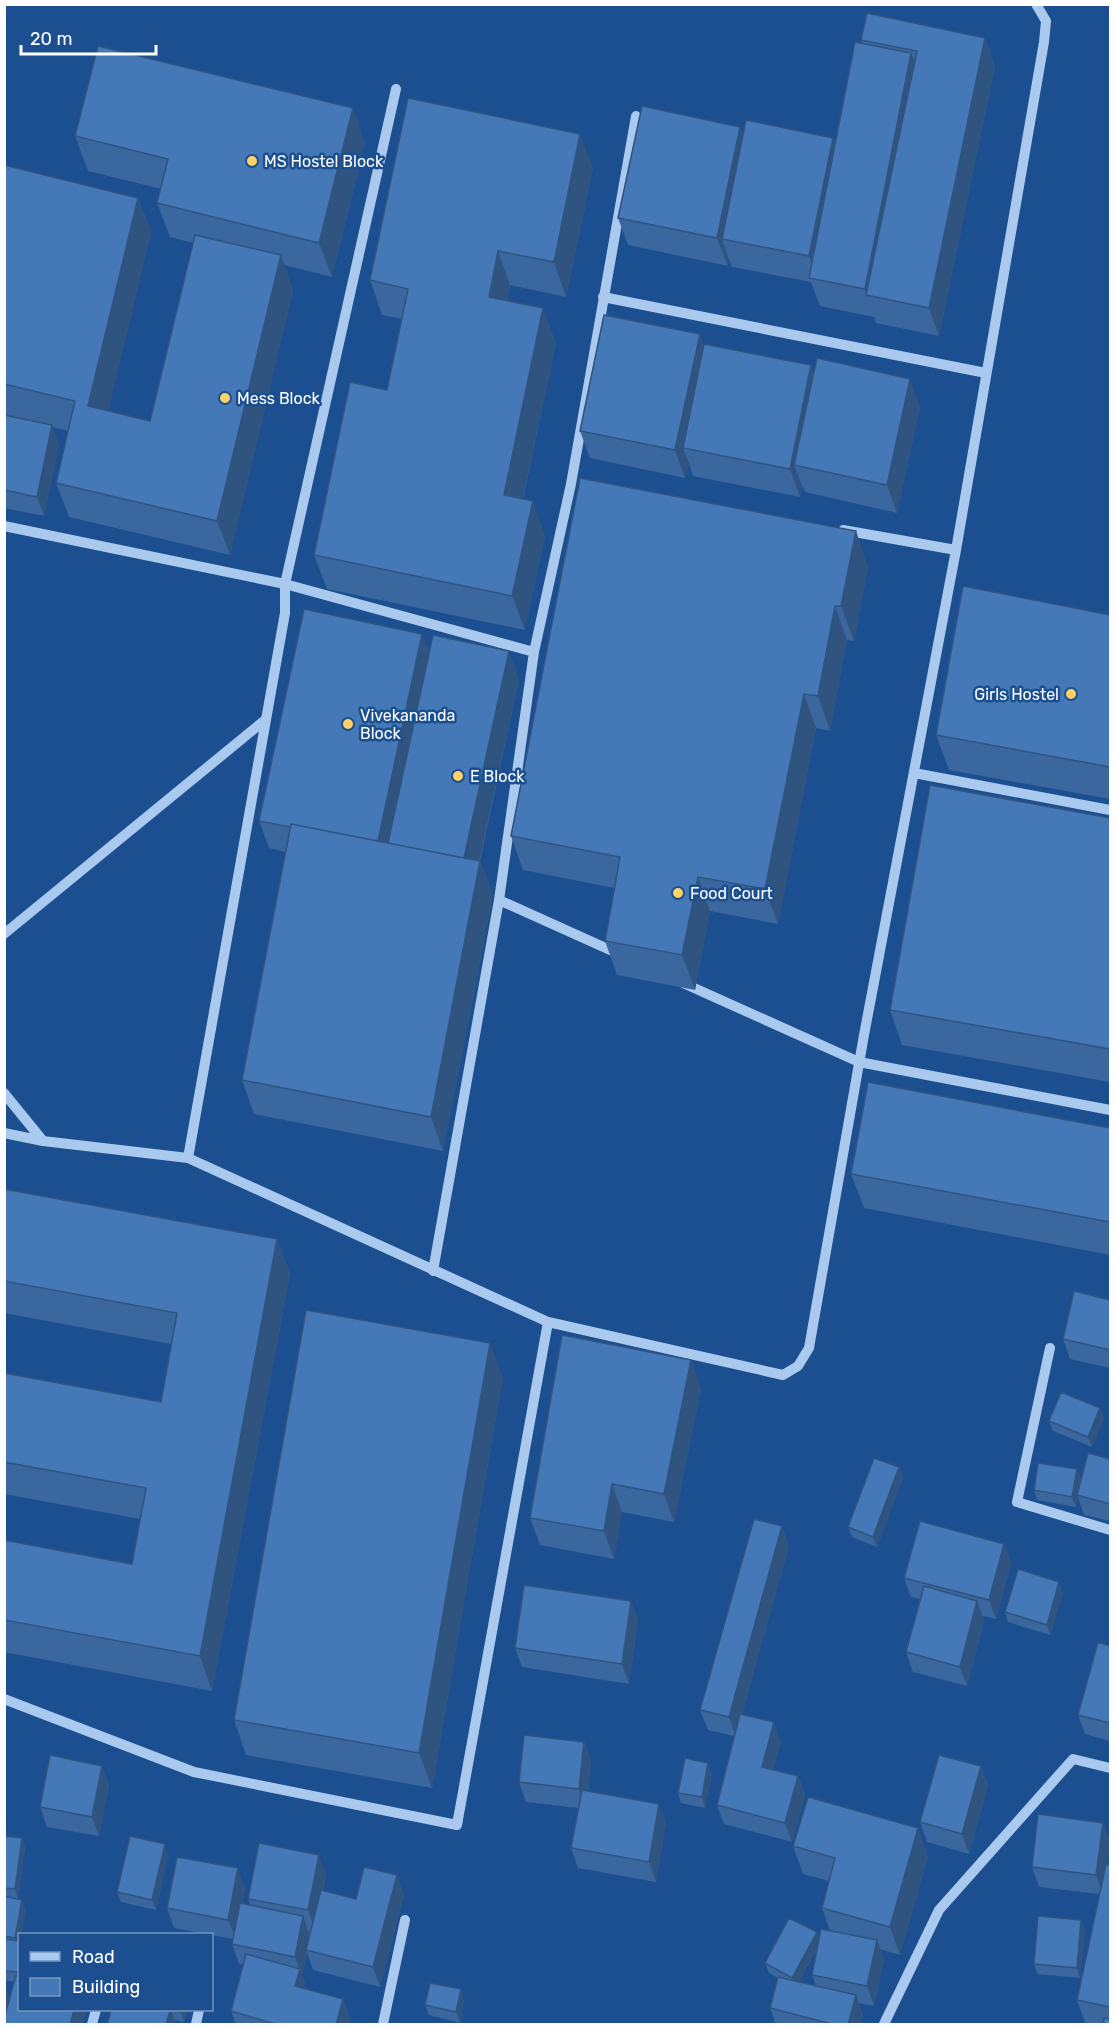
<svg xmlns="http://www.w3.org/2000/svg" width="1115" height="2029" font-family="Rubik,sans-serif">
<rect width="100%" height="100%" fill="#1b4f8f"/>
<g fill="none" stroke-linecap="round" stroke-linejoin="round">
<path stroke="#a9c9ee" stroke-width="10" d="M396,89L285,584L534,652
M603,297L986,373
M4,526L285,584V613L188,1158
M843,530L956,550
M914,773L1110,810
M499,900L619,954
M4,934L265,720
M683,983L859,1062L1110,1110
M4,1093L43,1141
M4,1133L43,1141L188,1158L548,1322L783,1375L798,1366L809,1348L864,1035L956,550L1044,42L1046,21L1036,4
M433,1271L499,900L534,652L571,484L636,116
M1050,1348L1017,1502L1110,1530
M4,1699L194,1772L457,1825L548,1322
M92,2024L96,2010
M196,2024L199,2010
M383,2024L405,1920
M884,2024L939,1910L1073,1759L1110,1768"/>
</g>
<path fill="#3a679d" fill-rule="evenodd" d="M985,38L995,66L939,336L876,323L874,317L820,306L811,282L732,267L729,259L728,266L628,245L618,218L740,127L743,134L833,138L836,144L862,44L861,40Z
M75,136L365,142L332,277L284,265L293,290L230,555L69,517L56,483L68,431L52,427L59,445L44,516L4,508V165L138,198L151,232L108,411L150,421L193,243L170,237L157,203L161,189L88,171Z
M593,168L566,297L510,285L507,301L556,343L523,499L545,536L525,630L327,589L314,555L387,390L402,319L382,315L370,280Z
M704,346L811,365L814,374L920,407L897,513L805,492L802,485L800,497L693,476L689,463L685,478L590,458L580,431Z
M868,566L854,641L847,640L830,731L816,728L778,924L710,911L695,990L617,975L605,941L614,888L523,870L511,836Z
M1110,615V799L949,770L936,735Z
M422,634L429,653L519,679L480,861L493,895L443,1151L254,1114L242,1080L285,852L269,848L259,821Z
M1110,818V1082L902,1045L890,1010Z
M1110,1128V1255L864,1208L851,1174Z
M4,1189L277,1239L290,1274L212,1691L4,1652V1540L132,1564L140,1519L4,1494V1373L161,1402L171,1344L4,1313Z
M1110,1300V1368L1070,1359L1063,1339Z
M503,1377L432,1788L246,1755L234,1720Z
M701,1388L674,1522L622,1512L614,1559L540,1545L530,1518Z
M1104,1418L1092,1447L1053,1431L1049,1421Z
M1110,1459V1521L1084,1515L1078,1497L1076,1507L1037,1500L1034,1490L1081,1479Z
M899,1467L903,1477L877,1547L852,1537L848,1527Z
M1004,1544L1011,1563L996,1619L983,1616L984,1620L967,1686L913,1672L906,1652L920,1599L911,1597L904,1578Z
M789,1546L742,1714L781,1742L773,1769L798,1776L805,1795L792,1842L724,1824L717,1805L734,1736L708,1730L700,1710Z
M1063,1592L1050,1635L1008,1622L1005,1612Z
M631,1601L638,1620L629,1684L522,1667L515,1648Z
M1110,1646V1741L1085,1734L1078,1715Z
M584,1742L591,1761L588,1791L666,1823L656,1882L578,1868L571,1848L578,1808L526,1802L519,1782Z
M102,1766L109,1785L99,1836L47,1827L40,1807Z
M981,1766L988,1786L969,1854L927,1842L920,1822Z
M712,1773L705,1808L681,1803L678,1793Z
M1103,1823L1110,1843L1107,1864L1110,1865V2025H1086L1077,2000L1099,1894L1039,1887L1032,1867Z
M4,1836L22,1838L25,1848L18,1899L22,1900L26,1910L21,1935H20V2010H89V2011L86,2010L82,2025H4V1983L10,1999L15,1982L4,1980Z
M793,1846L928,1856L900,1955L880,1949L884,1960L874,2006L858,2003L863,2015L860,2025H776L770,2008L778,1978L769,1973L765,1963L817,1932L819,1938L830,1931L822,1908L829,1881L803,1874ZM817,1948L812,1975L816,1986L799,1982Z
M168,1855L156,1910L121,1902L117,1892Z
M326,1875L323,1891L356,1899L404,1895L380,1987L313,1970L307,1953L302,1976L307,1989L343,1999L350,2019L349,2025H236L231,2011L243,1965L239,1964L232,1944L233,1939L174,1928L167,1908L245,1888L242,1904L250,1905L248,1899Z
M1085,1930L1080,1978L1037,1974L1034,1964Z
M464,1999L460,2023L429,2015L425,2005Z
M111,2010H187L184,2022L175,2020L176,2025H107Z"/>
<path fill="#305480" d="M985,38L995,66L939,336L929,308Z
M911,53L921,80L867,295L865,289Z
M353,108L365,142L332,277L319,243Z
M740,127L750,154L722,239L729,259L728,266L717,238Z
M580,134L593,168L566,297L554,262Z
M833,138L843,166L818,280L809,256Z
M138,198L151,232L101,441L88,406Z
M498,251L510,285L501,332L489,297Z
M281,255L293,290L230,555L217,521Z
M543,308L556,343L516,530L504,495Z
M700,334L710,362L683,448L689,463L685,478L675,450Z
M811,365L821,392L794,465L802,485L800,497L790,469Z
M910,379L920,407L897,513L887,485Z
M52,425L59,445L44,516L37,497Z
M533,501L545,536L525,630L512,596Z
M856,531L868,566L854,641L841,606Z
M835,606L847,640L830,731L818,696Z
M422,634L432,662L393,847L377,846Z
M509,651L519,679L473,889L463,862Z
M804,694L816,728L778,924L765,889Z
M480,861L493,895L443,1151L431,1117Z
M698,877L710,911L695,990L682,955Z
M277,1239L290,1274L212,1691L200,1656Z
M490,1343L503,1377L432,1788L419,1753Z
M691,1360L701,1388L674,1522L664,1494Z
M1100,1408L1104,1418L1092,1447L1088,1437Z
M899,1467L903,1477L877,1547L873,1537Z
M1077,1469L1081,1479L1077,1495L1078,1497L1076,1507L1072,1497Z
M612,1484L622,1512L614,1559L604,1531Z
M782,1526L789,1546L736,1737L729,1717Z
M1004,1544L1011,1563L996,1619L989,1600Z
M1059,1582L1063,1592L1050,1635L1047,1625Z
M631,1601L638,1620L629,1684L622,1664Z
M977,1601L984,1620L967,1686L960,1667Z
M774,1722L781,1742L769,1786L762,1767Z
M584,1742L591,1761L586,1808L579,1789Z
M708,1763L712,1773L705,1808L702,1797Z
M102,1766L109,1785L99,1836L92,1817Z
M981,1766L988,1786L969,1854L962,1834Z
M798,1776L805,1795L792,1842L785,1823Z
M659,1804L666,1823L656,1882L649,1862Z
M1103,1823L1110,1843L1103,1895L1096,1875Z
M918,1828L928,1856L900,1955L890,1927Z
M22,1838L25,1848L18,1899L15,1889Z
M165,1844L168,1855L156,1910L152,1900Z
M319,1855L326,1875L315,1930L308,1910Z
M238,1868L245,1888L236,1939L228,1920Z
M397,1875L404,1895L380,1987L373,1967Z
M22,1900L26,1910L21,1935H20L18,1948L15,1938Z
M303,1916L310,1936L306,1950L307,1953L302,1976L307,1989L295,1986L300,1969L295,1957Z
M1081,1920L1085,1930L1080,1978L1077,1968Z
M817,1932L820,1942L796,1988L792,1978Z
M877,1940L884,1960L874,2006L867,1986Z
M4,1983L11,2001L4,2025Z
M461,1989L464,1999L460,2023L456,2012Z
M856,1995L863,2015L860,2025H848Z
M343,1999L350,2019L349,2025H336Z
M74,2010H86L82,2025H70Z
M171,2010L176,2025H166Z
M181,2010H187L184,2022L181,2012Z"/>
<path fill="#4478b7" stroke="#305480" stroke-width="1.5" d="M867,13L985,38L929,308L866,295L917,51L861,40Z
M855,42L911,53L865,289L809,278Z
M98,46L353,108L319,243L157,203L168,159L75,136Z
M408,98L580,134L554,262L498,251L489,297L543,308L504,495L533,501L512,596L314,555L350,382L387,390L408,289L370,280Z
M642,106L740,127L717,238L618,218Z
M746,120L833,138L809,256L722,239Z
M4,165L138,198L88,406L150,421L195,235L281,255L217,521L56,483L75,401L4,384Z
M604,315L700,334L675,450L580,431Z
M704,344L811,365L790,469L683,448Z
M817,358L910,379L887,485L794,465Z
M4,415L52,425L37,497L4,490Z
M580,478L856,531L841,606H835L818,696L804,694L765,889L698,877L682,955L605,941L620,857L511,836Z
M963,586L1110,615V767L936,735Z
M304,609L422,634L378,841L291,824L290,827L259,821Z
M433,635L509,651L464,858L388,843Z
M930,785L1110,818V1049L890,1010Z
M291,824L480,861L431,1117L242,1080Z
M868,1082L1110,1128V1222L851,1174Z
M4,1189L277,1239L200,1656L4,1620V1540L132,1564L146,1488L4,1462V1373L161,1402L177,1313L4,1281Z
M1074,1291L1110,1300V1350L1063,1339Z
M306,1310L490,1343L419,1753L234,1720Z
M562,1335L691,1360L664,1494L612,1484L604,1531L530,1518Z
M1061,1392L1100,1408L1088,1437L1049,1421Z
M1088,1453L1110,1459V1504L1077,1495Z
M874,1458L899,1467L873,1537L848,1527Z
M1038,1463L1077,1469L1072,1497L1034,1490Z
M754,1519L782,1526L729,1717L700,1710Z
M920,1521L1004,1544L989,1600L904,1578Z
M1018,1569L1059,1582L1047,1625L1005,1612Z
M524,1585L631,1601L622,1664L515,1648Z
M924,1586L977,1601L960,1667L906,1652Z
M1098,1642L1110,1646V1723L1078,1715Z
M740,1714L774,1722L762,1767L798,1776L785,1823L717,1805Z
M524,1735L584,1742L579,1789L519,1782Z
M50,1755L102,1766L92,1817L40,1807Z
M939,1755L981,1766L962,1834L920,1822Z
M685,1758L708,1763L702,1797L678,1793Z
M582,1790L659,1804L649,1862L571,1848Z
M808,1797L918,1828L890,1927L822,1908L835,1858L793,1846Z
M1038,1814L1103,1823L1096,1875L1032,1867Z
M4,1836L22,1838L15,1889L4,1888Z
M130,1836L165,1844L152,1900L117,1892Z
M259,1843L319,1855L308,1910L248,1899Z
M177,1857L238,1868L228,1920L167,1908Z
M1106,1864L1110,1865V2007L1077,2000Z
M364,1867L397,1875L373,1967L306,1950L321,1890L356,1899Z
M4,1896L22,1900L15,1938L4,1936Z
M240,1903L303,1916L295,1957L232,1944Z
M1038,1916L1081,1920L1077,1968L1034,1964Z
M789,1918L817,1932L792,1978L765,1963Z
M821,1929L877,1940L867,1986L812,1975Z
M4,1939L20,1941L19,1972L4,1971Z
M246,1954L300,1969L295,1986L343,1999L336,2025H279L231,2011Z
M16,1975L20,1977V2010H74L70,2025H4V2019Z
M778,1977L856,1995L848,2025H836L770,2008Z
M430,1983L461,1989L456,2012L425,2005Z
M111,2010H170L166,2025H107Z
M170,2010H181V2012Z
M1104,2018L1110,2019V2025H1103Z"/>
<g fill="#ffd166" stroke="#1b4f8f" stroke-width="2">
<circle cx="252" cy="161" r="6"/>
<circle cx="225" cy="398" r="6"/>
<circle cx="1071" cy="694" r="6"/>
<circle cx="348" cy="724" r="6"/>
<circle cx="458" cy="776" r="6"/>
<circle cx="678" cy="893" r="6"/>
</g>
<g text-anchor="middle" stroke-width="5" stroke-linejoin="round" paint-order="stroke">
<g font-size="16" fill="#fff" stroke="#1b4f8f" text-anchor="start">
<text x="264" y="167">MS Hostel Block</text>
<text x="237" y="404">Mess Block</text>
<text x="1059" y="700" text-anchor="end">Girls Hostel</text>
<text x="360" y="721">Vivekananda<tspan x="360" dy="18">Block</tspan></text>
<text x="470" y="782">E Block</text>
<text x="690" y="899">Food Court</text>
</g>
</g>
<rect width="1115" height="2029" fill="none" stroke="#ffffff" stroke-width="12"/>
<rect x="18" y="1933" width="195" height="78" fill="#1b4f8f" stroke="#7695bc" stroke-width="1.5"/>
<rect x="30" y="1952" width="30" height="9" fill="#a9c9ee" stroke="#7695bc" stroke-width="1.5"/>
<text x="72" y="1963" font-size="18" fill="#ffffff">Road</text>
<rect x="30" y="1978" width="30" height="18" fill="#4478b7" stroke="#7695bc" stroke-width="1.5"/>
<text x="72" y="1993" font-size="18" fill="#ffffff">Building</text>
<path d="M21 45v9h135v-9" fill="none" stroke="#ffffff" stroke-width="3"/>
<text x="30" y="45" font-size="18" fill="#ffffff" stroke="#1b4f8f" stroke-width="4.5" paint-order="stroke">20 m</text>
</svg>
